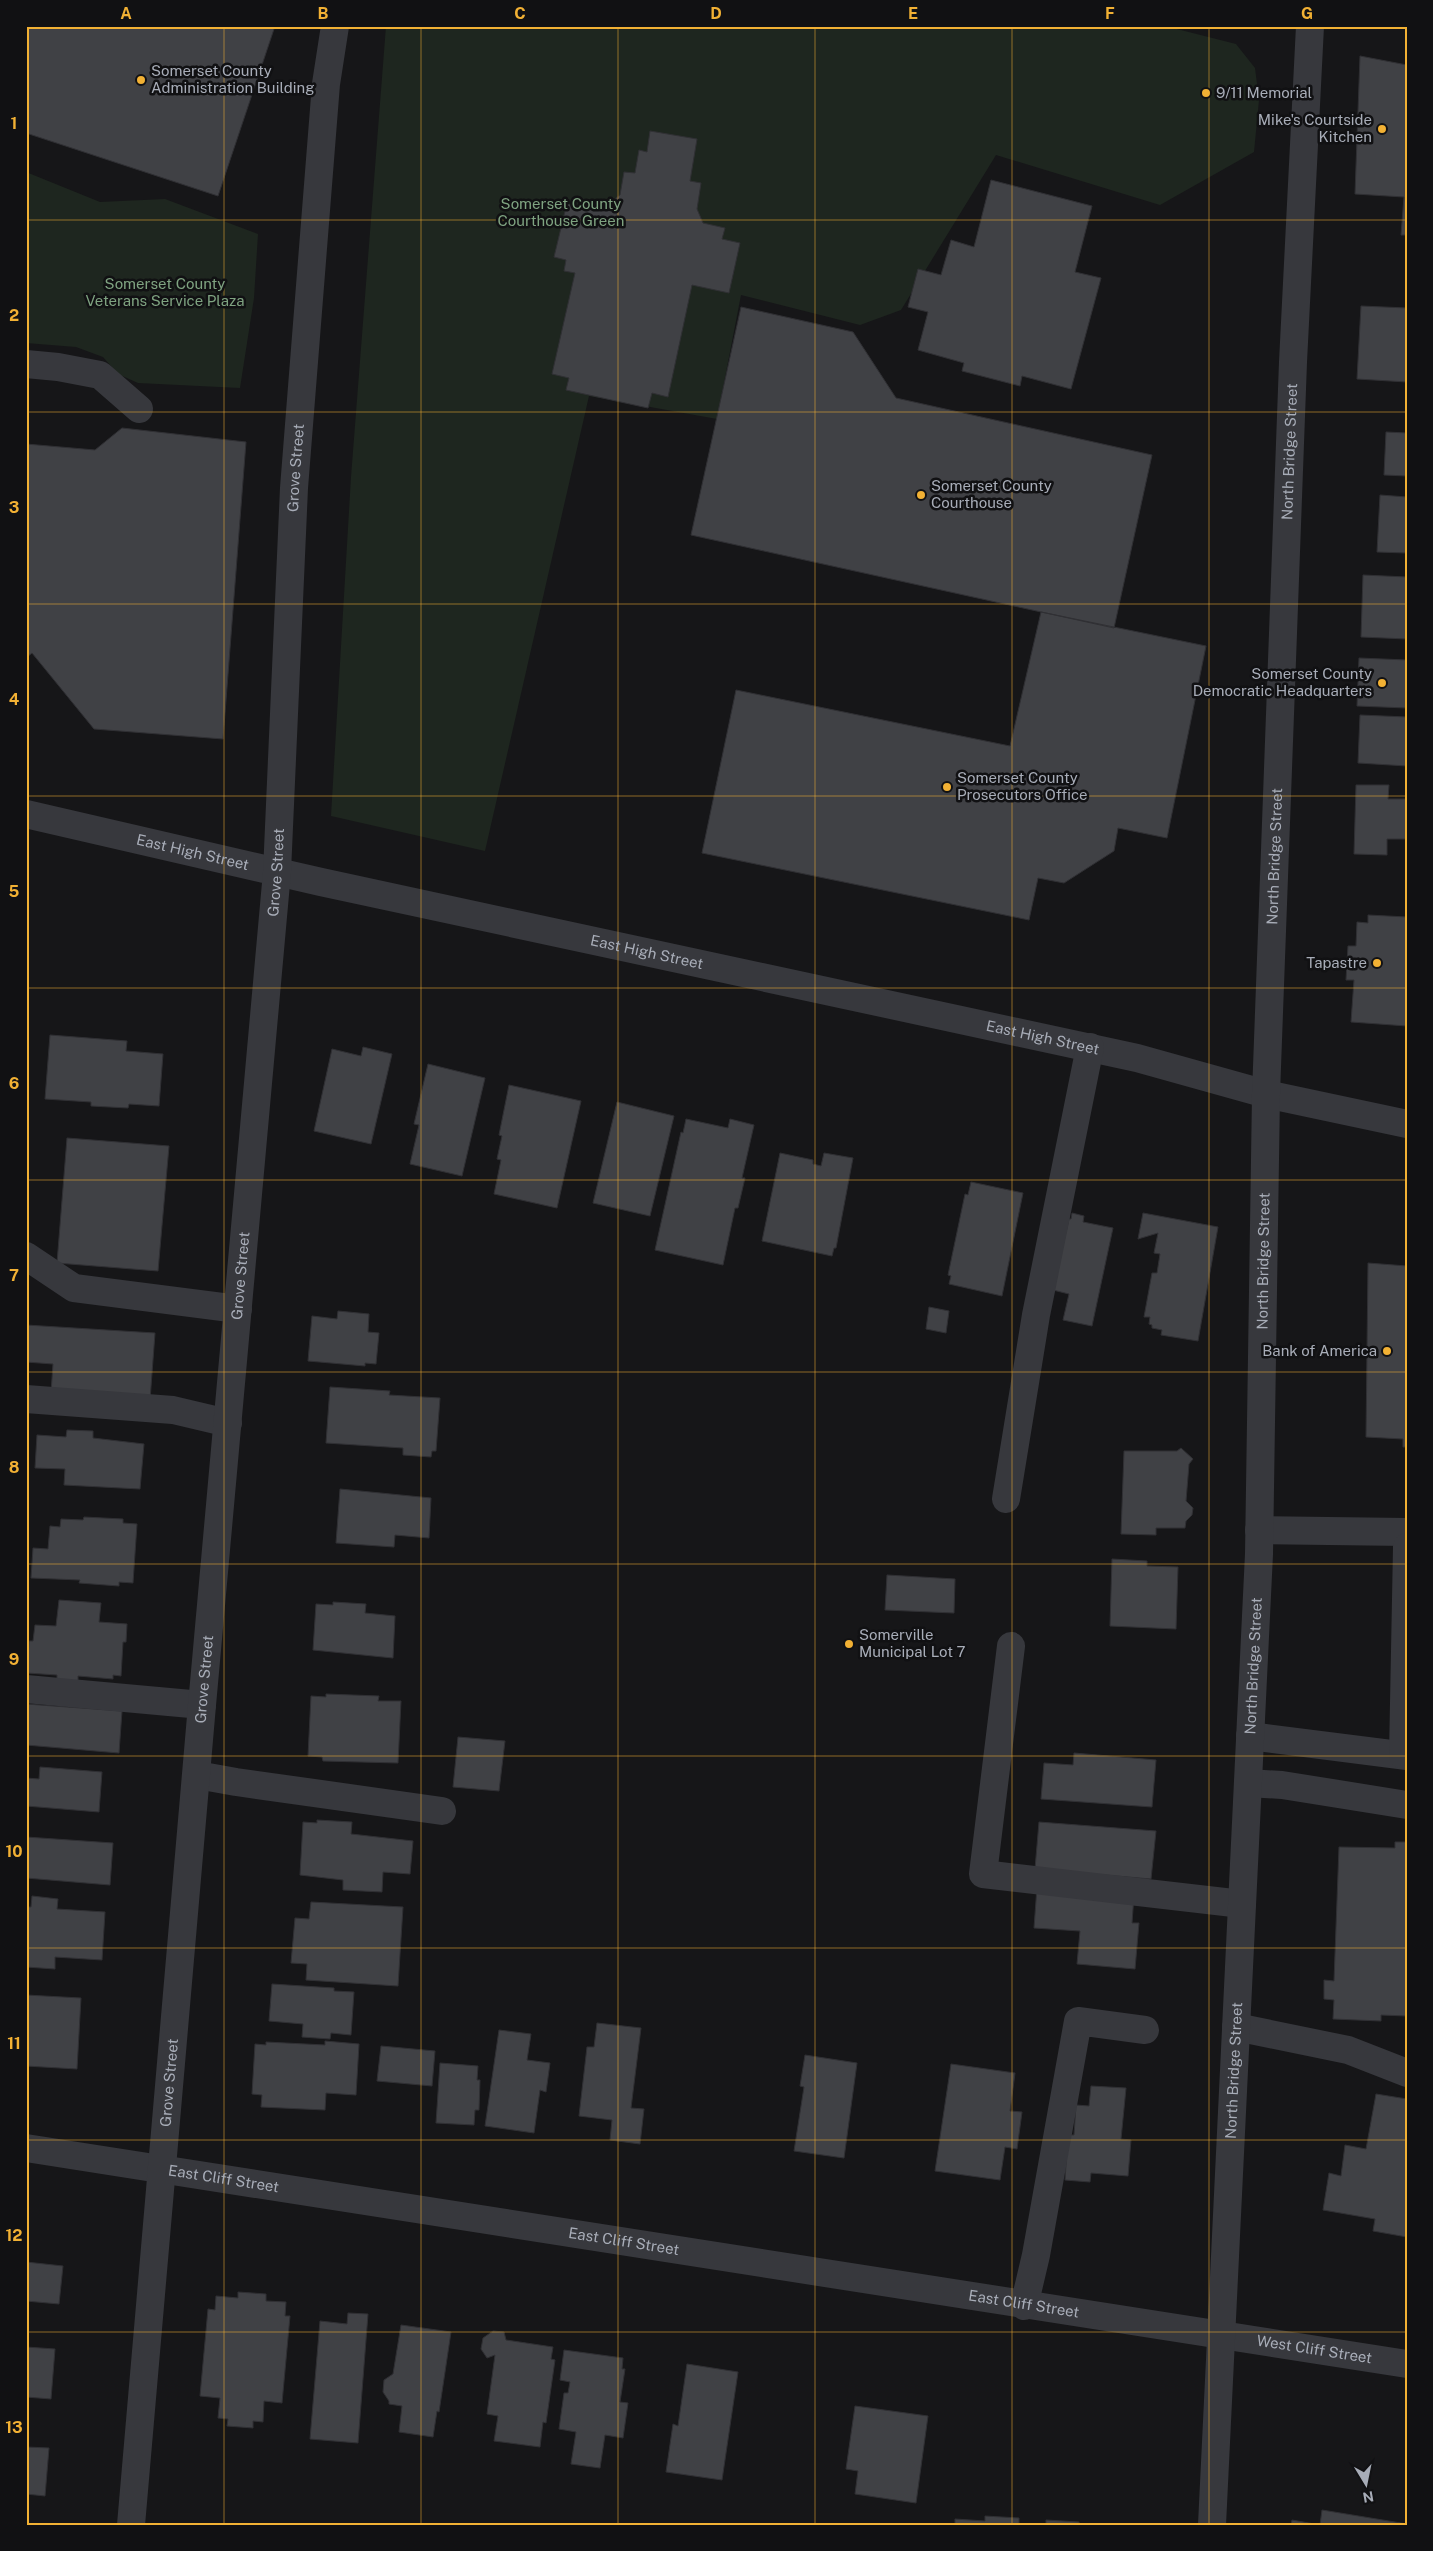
<svg xmlns="http://www.w3.org/2000/svg" width="1433" height="2551" font-family="'Public Sans',sans-serif">
<rect width="100%" height="100%" fill="#161618"/>
<path fill="#1e261f" d="M386,26H1165L1236,44L1255,68L1259,100L1254,152L1160,205L996,155L901,310L860,325L741,295L717,419L589,396L485,851L331,816L351,477Z
M26,172L100,202L165,199L258,234L254,298L240,388L138,383L118,374L103,357L76,347L26,343Z"/>
<path fill="#404145" stroke="#303034" d="M26,26H275L218,196L26,133Z
M1360,56L1407,65V235H1401L1404,197L1355,194Z
M650,131L697,139L690,181L701,183L697,209L703,223L725,228L722,239L740,243L729,293L692,285L668,397L652,393L648,408L566,390L569,378L552,374L575,273L564,271L566,260L554,257L567,203L579,210L581,200L606,206L620,195L624,172L635,173L639,150L647,152Z
M991,180L1092,206L1075,272L1101,278L1071,389L1022,376L1020,386L962,371L964,363L918,350L928,312L908,307L918,269L941,275L951,240L974,247Z
M1361,306L1407,308V382L1357,379Z
M741,307L853,332L896,398L1152,455L1114,628L691,535Z
M122,428L246,442L223,739L94,729L32,653L26,658V444L95,450Z
M1386,432L1407,433V476L1384,475Z
M1380,495L1407,497V553L1377,552Z
M1363,575L1407,577V639L1361,637Z
M1041,612L1206,646L1167,838L1118,828L1114,851L1064,883L1038,878L1029,920L702,853L736,690L1010,746Z
M1359,658L1407,660V708L1357,706Z
M1360,715L1407,717V766L1358,763Z
M1356,785H1389L1388,799H1407V839H1387V855L1354,854Z
M1368,915L1407,917V1026L1351,1022L1354,980H1346L1348,946H1356L1357,922L1368,923Z
M50,1035L127,1041L126,1051L163,1054L159,1106L129,1104L128,1108L91,1106V1102L45,1099Z
M363,1047L392,1054L371,1144L314,1131L332,1049L361,1056Z
M428,1064L485,1078L462,1176L410,1164L419,1125L414,1124Z
M509,1085L581,1101L557,1208L494,1194L501,1160L497,1159L502,1136L499,1135Z
M617,1102L674,1116L650,1216L593,1203Z
M686,1119L728,1128L730,1119L754,1125L742,1178H745L738,1208H735L723,1265L655,1250L681,1132L683,1133Z
M67,1138L169,1146L158,1271L57,1263Z
M780,1153L813,1160V1164L821,1166L824,1153L853,1158L836,1248H834L832,1256L762,1241Z
M971,1182L1023,1193L1002,1296L949,1284L951,1276L948,1275L965,1194L968,1195Z
M1072,1213L1084,1216L1083,1222L1113,1228L1092,1326L1063,1320L1069,1294L1053,1290L1069,1219H1071Z
M1143,1213L1218,1227L1198,1341L1161,1335L1162,1330L1152,1328V1325L1149,1324L1150,1317H1144L1152,1273H1157L1160,1254L1154,1253L1158,1233L1138,1239Z
M1368,1263L1407,1266V1447H1403V1439L1366,1437Z
M929,1307L949,1311L946,1333L926,1329Z
M338,1311L369,1314L368,1332L379,1333L376,1364L365,1363V1366L308,1361L312,1316L337,1319Z
M26,1325L155,1333L150,1400L51,1393L53,1364L26,1362Z
M330,1387L390,1391L389,1395L440,1398L436,1451H432L431,1457L403,1455V1448L326,1443Z
M67,1430L93,1431V1438L144,1444L140,1489L64,1485L65,1469L35,1468L37,1435L66,1437Z
M1181,1448L1193,1459L1189,1464L1186,1501L1193,1508L1192,1515L1186,1521L1185,1528H1156V1535L1121,1534L1124,1451H1177Z
M340,1489L431,1498L429,1538L395,1535L394,1547L336,1543Z
M84,1517L123,1519V1523L137,1524L133,1583L119,1582V1586L79,1583L80,1580L31,1578L33,1548L48,1549L50,1526L60,1527L61,1519L83,1520Z
M1112,1559L1147,1561V1566L1178,1567L1176,1629L1110,1626Z
M887,1575L955,1579L954,1613L885,1610Z
M59,1600L101,1603L99,1622L127,1624L126,1642H123L121,1676L113,1675V1679L78,1676V1682L57,1681V1675L27,1673L29,1641H33L35,1625L56,1626Z
M333,1602L366,1604L365,1613L395,1616L393,1658L313,1650L316,1604L333,1605Z
M326,1694L379,1696L378,1701H401L398,1763L323,1761L322,1757L308,1756L311,1696L326,1697Z
M26,1704L122,1711L119,1753L26,1745Z
M458,1737L505,1741L499,1791L453,1787Z
M1074,1753L1156,1760L1152,1807L1041,1799L1044,1763L1073,1765Z
M40,1767L102,1772L99,1812L26,1806V1778L39,1779Z
M317,1820L352,1822L351,1834L413,1841L410,1874L383,1872L382,1892L343,1890V1880L300,1875L303,1822L317,1823Z
M1039,1822L1156,1831L1151,1879L1035,1869Z
M26,1837L113,1843L110,1885L26,1878Z
M1395,1842H1407V2016L1381,2015V2021L1333,2019L1334,2000L1324,1999V1980L1334,1981L1339,1847L1395,1848Z
M1037,1887L1134,1895L1132,1923H1139L1135,1969L1077,1964L1080,1931L1034,1928Z
M32,1896L58,1899L57,1909L105,1912L102,1960L55,1957V1969L26,1967V1907H31Z
M311,1902L403,1907L398,1986L306,1980L307,1964L291,1963L295,1918L309,1919Z
M272,1984L334,1988V1991L354,1992L351,2035L331,2033L330,2039L302,2037L303,2024L269,2021Z
M26,1995L81,1998L77,2069L26,2066Z
M597,2023L641,2028L631,2108L644,2109L640,2144L610,2140L612,2120L579,2116L587,2047H594Z
M499,2030L531,2034L527,2060L550,2063L546,2092L540,2090L534,2133L485,2126Z
M325,2041L359,2044L356,2095L326,2093L325,2110L261,2107L262,2095L252,2094L255,2044L266,2045V2042L325,2045Z
M381,2046L435,2051L432,2086L377,2081Z
M805,2055L857,2063L844,2158L794,2151L804,2087L800,2086Z
M440,2063L478,2066L477,2080H480L479,2110H475L474,2125L436,2123Z
M951,2064L1015,2073L1010,2111L1022,2112L1017,2149L1005,2147L1000,2180L935,2171Z
M1091,2086L1126,2088L1121,2139L1131,2140L1128,2176L1091,2173L1090,2182L1065,2180L1068,2135H1074L1076,2105L1089,2106Z
M1376,2094L1407,2099V2237L1373,2231L1375,2219L1323,2210L1329,2173L1341,2176L1345,2145L1366,2149Z
M26,2262L63,2266L59,2304L26,2301Z
M238,2292L266,2294V2301L286,2302L285,2316H290L282,2403L264,2401L263,2422L253,2421V2428L227,2426L228,2419L218,2418L220,2398L200,2396L208,2309L215,2310L216,2296L238,2298Z
M348,2313L368,2314L358,2443L310,2439L320,2321L347,2324Z
M401,2325L451,2332L439,2412L437,2411L433,2437L399,2432L402,2406L389,2404V2401L383,2392L384,2380L393,2374Z
M493,2331L504,2332L506,2340L553,2347L551,2359L555,2360L546,2423L543,2422L540,2447L494,2441L498,2416L487,2414L495,2355L487,2358L481,2349L483,2338Z
M26,2347L55,2349L51,2399L26,2397Z
M564,2350L623,2358L622,2369H625L620,2402L628,2403L623,2438L605,2435L600,2468L571,2464L576,2432L559,2429L564,2393H568L570,2382L560,2380Z
M687,2364L738,2372L722,2480L666,2472L673,2424L678,2426Z
M855,2406L928,2416L916,2503L855,2494L858,2471L846,2469Z
M26,2447L49,2448L45,2496L26,2494Z
M1322,2510L1407,2524V2525H1291L1292,2520L1320,2525Z
M985,2516L1019,2518V2525H955V2519L985,2521Z
M1046,2520L1079,2522V2525H1046Z"/>
<g fill="none" stroke-linecap="round" stroke-linejoin="round">
<g stroke="#37383d" stroke-width="28">
<path d="M26,364L58,367L100,375L139,409"/>
<path id="s1" d="M26,814L321,882L1137,1058L1266,1094L1407,1124"/>
<path d="M26,1256L74,1288L238,1309"/>
<path d="M26,1399L173,1410L228,1423"/>
<path d="M1006,1499L1036,1315L1090,1047"/>
<path d="M1259,1530L1407,1532"/>
<path d="M1011,1646L983,1874L1242,1904"/>
<path d="M26,1689L202,1705"/>
<path d="M1250,1736L1407,1756"/>
<path d="M1403,1755L1407,1547"/>
<path d="M197,1775L236,1782L442,1811"/>
<path d="M1248,1783L1282,1785L1407,1805"/>
<path d="M1236,2027L1348,2050L1407,2073"/>
<path id="s2" d="M26,2148L1407,2364"/>
<path d="M1024,2306L1036,2255L1078,2021L1145,2030"/>
<path id="s3" d="M131,2525L202,1705L277,872L294,488L326,84L335,26"/>
<path id="s4" d="M1212,2525L1259,1554L1266,1094L1293,362L1310,26"/>
</g>
</g>
<path fill="none" stroke="#f2b134" stroke-width="1" stroke-opacity="0.55" d="M224,26V2525M421,26V2525M618,26V2525M815,26V2525M1012,26V2525M1209,26V2525M26,220H1407M26,412H1407M26,604H1407M26,796H1407M26,988H1407M26,1180H1407M26,1372H1407M26,1564H1407M26,1756H1407M26,1948H1407M26,2140H1407M26,2332H1407"/>
<g fill="#f2b134" stroke="#111113" stroke-width="2">
<circle cx="141" cy="80" r="5"/>
<circle cx="1206" cy="93" r="5"/>
<circle cx="1382" cy="129" r="5"/>
<circle cx="921" cy="495" r="5"/>
<circle cx="1382" cy="683" r="5"/>
<circle cx="947" cy="787" r="5"/>
<circle cx="1377" cy="963" r="5"/>
<circle cx="1387" cy="1351" r="5"/>
<circle cx="849" cy="1644" r="5"/>
</g>
<g text-anchor="middle" stroke-width="5" stroke-linejoin="round" paint-order="stroke">
<g font-size="15" fill="#a8adb8" stroke="#111113" text-anchor="start">
<text x="151" y="76">Somerset County<tspan x="151" dy="17">Administration Building</tspan></text>
<text x="1216" y="98">9/11 Memorial</text>
<text x="1372" y="125" text-anchor="end">Mike's Courtside<tspan x="1372" dy="17">Kitchen</tspan></text>
<text x="931" y="491">Somerset County<tspan x="931" dy="17">Courthouse</tspan></text>
<text x="1372" y="679" text-anchor="end">Somerset County<tspan x="1372" dy="17">Democratic Headquarters</tspan></text>
<text x="957" y="783">Somerset County<tspan x="957" dy="17">Prosecutors Office</tspan></text>
<text x="1367" y="968" text-anchor="end">Tapastre</text>
<text x="1377" y="1356" text-anchor="end">Bank of America</text>
<text x="859" y="1640">Somerville<tspan x="859" dy="17">Municipal Lot 7</tspan></text>
</g>
<g font-size="15" fill="#7fa381" stroke="#111113">
<text x="561" y="209">Somerset County<tspan x="561" dy="17">Courthouse Green</tspan></text>
<text x="165" y="289">Somerset County<tspan x="165" dy="17">Veterans Service Plaza</tspan></text>
</g>
<g font-size="15" fill="#a8adb8" stroke="#111113">
<text dy="5" stroke="none"><textPath href="#s4" startOffset="2075">North Bridge Street</textPath></text>
<text dy="5" stroke="none"><textPath href="#s3" startOffset="2064">Grove Street</textPath></text>
<text dy="5" stroke="none"><textPath href="#s1" startOffset="171">East High Street</textPath></text>
<text dy="5" stroke="none"><textPath href="#s4" startOffset="1670">North Bridge Street</textPath></text>
<text dy="5" stroke="none"><textPath href="#s3" startOffset="1659">Grove Street</textPath></text>
<text dy="5" stroke="none"><textPath href="#s1" startOffset="636">East High Street</textPath></text>
<text dy="5" stroke="none"><textPath href="#s1" startOffset="1041">East High Street</textPath></text>
<text dy="5" stroke="none"><textPath href="#s4" startOffset="1265">North Bridge Street</textPath></text>
<text dy="5" stroke="none"><textPath href="#s3" startOffset="1254">Grove Street</textPath></text>
<text dy="5" stroke="none"><textPath href="#s4" startOffset="860">North Bridge Street</textPath></text>
<text dy="5" stroke="none"><textPath href="#s3" startOffset="849">Grove Street</textPath></text>
<text dy="5" stroke="none"><textPath href="#s4" startOffset="455">North Bridge Street</textPath></text>
<text dy="5" stroke="none"><textPath href="#s3" startOffset="444">Grove Street</textPath></text>
<text dy="5" stroke="none"><textPath href="#s2" startOffset="200">East Cliff Street</textPath></text>
<text dy="5" stroke="none"><textPath href="#s2" startOffset="605">East Cliff Street</textPath></text>
<text dy="5" stroke="none"><textPath href="#s2" startOffset="1010">East Cliff Street</textPath></text>
<text dy="5" stroke="none"><textPath href="#s2" startOffset="1304">West Cliff Street</textPath></text>
</g>
</g>
<rect width="1433" height="2551" fill="none" stroke="#111113" stroke-width="55"/>
<g transform="translate(1366 2484) rotate(170)" stroke="#111113" stroke-width="4" paint-order="stroke">
<path d="M0-4L9 19L0 12L-9 19Z" fill="#a8adb8"/>
<text y="-8" font-size="14" font-weight="bold" text-anchor="middle" fill="#a8adb8">N</text>
</g>
<rect x="28" y="28" width="1378" height="2496" fill="none" stroke="#f2b134" stroke-width="2"/>
<g font-size="16" text-anchor="middle" font-weight="bold" fill="#f2b134">
<text x="126" y="19">A</text>
<text x="323" y="19">B</text>
<text x="520" y="19">C</text>
<text x="716" y="19">D</text>
<text x="913" y="19">E</text>
<text x="1110" y="19">F</text>
<text x="1307" y="19">G</text>
<text x="14" y="129">1</text>
<text x="14" y="321">2</text>
<text x="14" y="513">3</text>
<text x="14" y="705">4</text>
<text x="14" y="897">5</text>
<text x="14" y="1089">6</text>
<text x="14" y="1281">7</text>
<text x="14" y="1473">8</text>
<text x="14" y="1665">9</text>
<text x="14" y="1857">10</text>
<text x="14" y="2049">11</text>
<text x="14" y="2241">12</text>
<text x="14" y="2433">13</text>
</g>
</svg>
